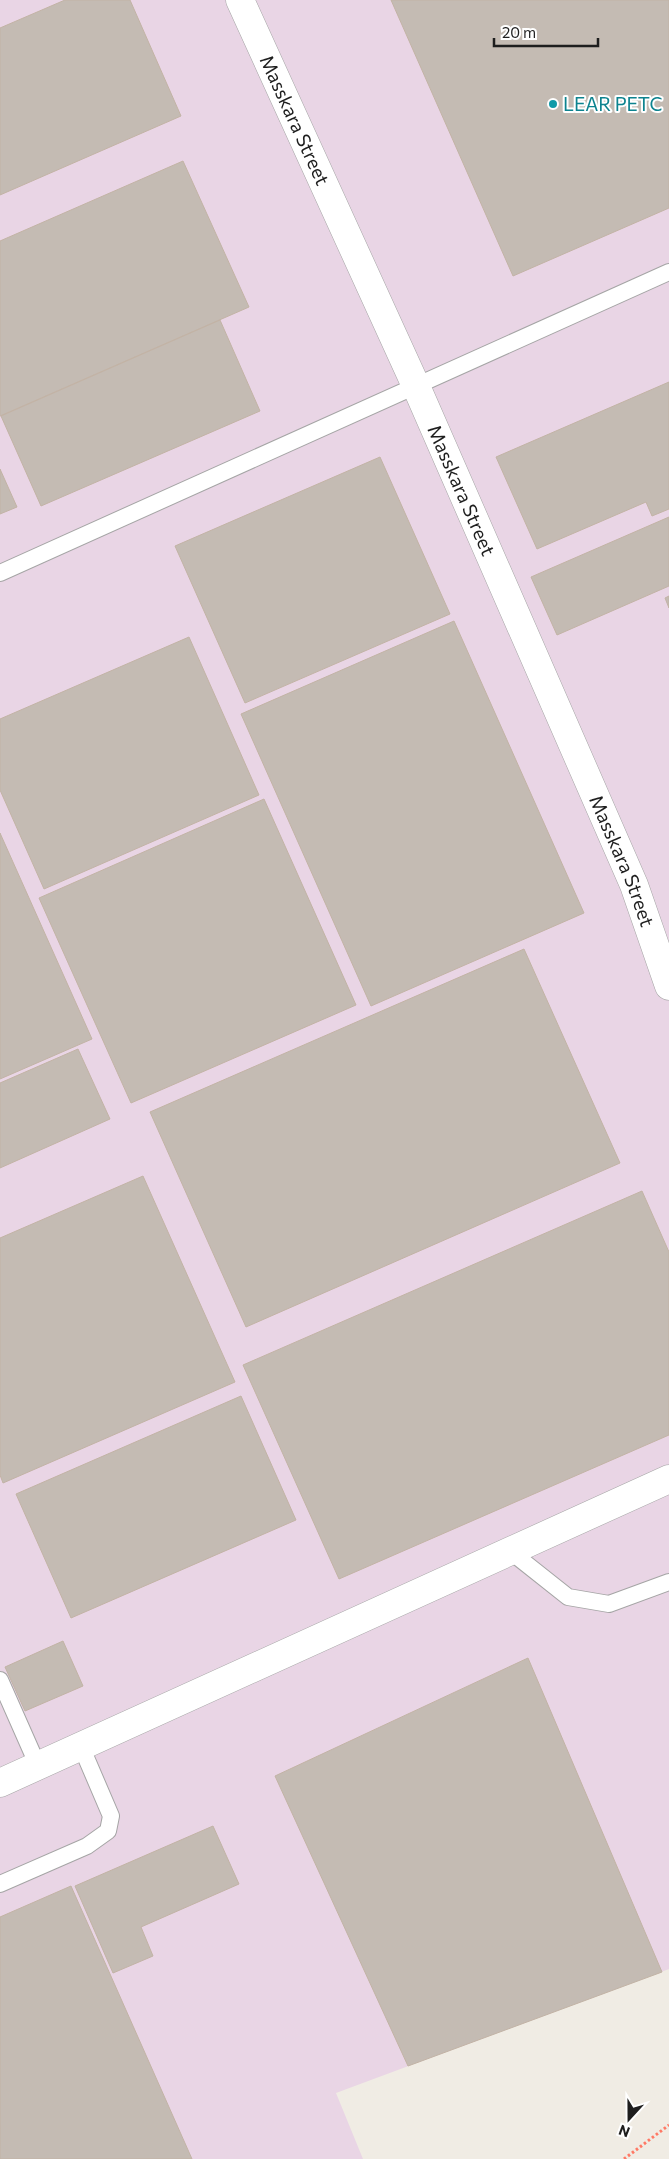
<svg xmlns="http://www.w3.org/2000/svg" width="669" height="2159" font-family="Commissioner,sans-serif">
<rect width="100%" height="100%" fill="#f0ece4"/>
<path fill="#e9d5e5" d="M0,0H669V1969L336,2093L363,2159H0Z"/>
<path fill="#c4bbb3" stroke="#c2b3a5" d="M65,0H130L181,116L0,195V28Z
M391,0H669V208L513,276Z
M183,161L249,307L0,416V241Z
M220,320L260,411L41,506L1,416Z
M669,382V509L652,516L646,502L537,549L496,457Z
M380,457L450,614L245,703L175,546Z
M0,469L17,507L0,514Z
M669,517V586L557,635L531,577Z
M669,596V608L665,598Z
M454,621L584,913L371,1006L241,714Z
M189,637L259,795L44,889L0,790V719Z
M264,799L356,1005L131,1103L39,898Z
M0,833L92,1039L0,1079Z
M524,949L620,1163L246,1327L150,1112Z
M78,1049L110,1119L0,1168V1083Z
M143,1176L235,1382L3,1483L0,1475V1238Z
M642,1191L669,1252V1435L339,1579L243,1365Z
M241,1396L296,1520L71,1618L16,1494Z
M63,1641L83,1686L25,1711L5,1667Z
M528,1658L662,1972L408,2066L275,1776Z
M213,1826L239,1884L141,1927L153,1956L113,1973L75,1886Z
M71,1886L192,2159H0V1917Z"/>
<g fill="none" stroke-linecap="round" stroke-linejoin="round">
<defs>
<path id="service" d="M0,573L669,272
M510,1551L568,1597L609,1604L669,1582
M0,1680L38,1766
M0,1884L87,1846L108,1831L111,1816L81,1746"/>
<g id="minor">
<path id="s1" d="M240,0L416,386L634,885L669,986"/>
<path d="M0,1783L669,1479"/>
</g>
</defs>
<use href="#service" stroke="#a5a5a5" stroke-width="18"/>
<use href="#minor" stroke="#a5a5a5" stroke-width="29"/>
<path stroke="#ff7965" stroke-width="3" stroke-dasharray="2.5 2.5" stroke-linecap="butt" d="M624,2159L669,2125"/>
<use href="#service" stroke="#fff" stroke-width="16"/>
<use href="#minor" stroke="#fff" stroke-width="28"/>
</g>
<circle fill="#0f9aa8" stroke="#fff" stroke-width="2" cx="553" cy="104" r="5"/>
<g text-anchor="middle" stroke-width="4" stroke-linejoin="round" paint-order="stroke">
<g font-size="19" fill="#0d838f" stroke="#fff" text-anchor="start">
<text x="563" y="111">LEAR PETC</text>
</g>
<g font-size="19" fill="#1e1e1e" stroke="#fff">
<text dy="7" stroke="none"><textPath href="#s1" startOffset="132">Masskara Street</textPath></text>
<text dy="7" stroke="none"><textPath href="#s1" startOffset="538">Masskara Street</textPath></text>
<text dy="7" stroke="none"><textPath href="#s1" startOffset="942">Masskara Street</textPath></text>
</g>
</g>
<g transform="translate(629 2119) rotate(201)" stroke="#ffffff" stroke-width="4" paint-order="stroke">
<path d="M0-4L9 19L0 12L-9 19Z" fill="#1e1e1e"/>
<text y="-8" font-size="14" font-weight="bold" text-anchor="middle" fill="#1e1e1e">N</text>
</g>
<path d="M494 38v8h104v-8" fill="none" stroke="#1e1e1e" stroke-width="2.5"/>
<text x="502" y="38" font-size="15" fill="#1e1e1e" stroke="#ffffff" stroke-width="4" paint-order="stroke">20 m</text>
</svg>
